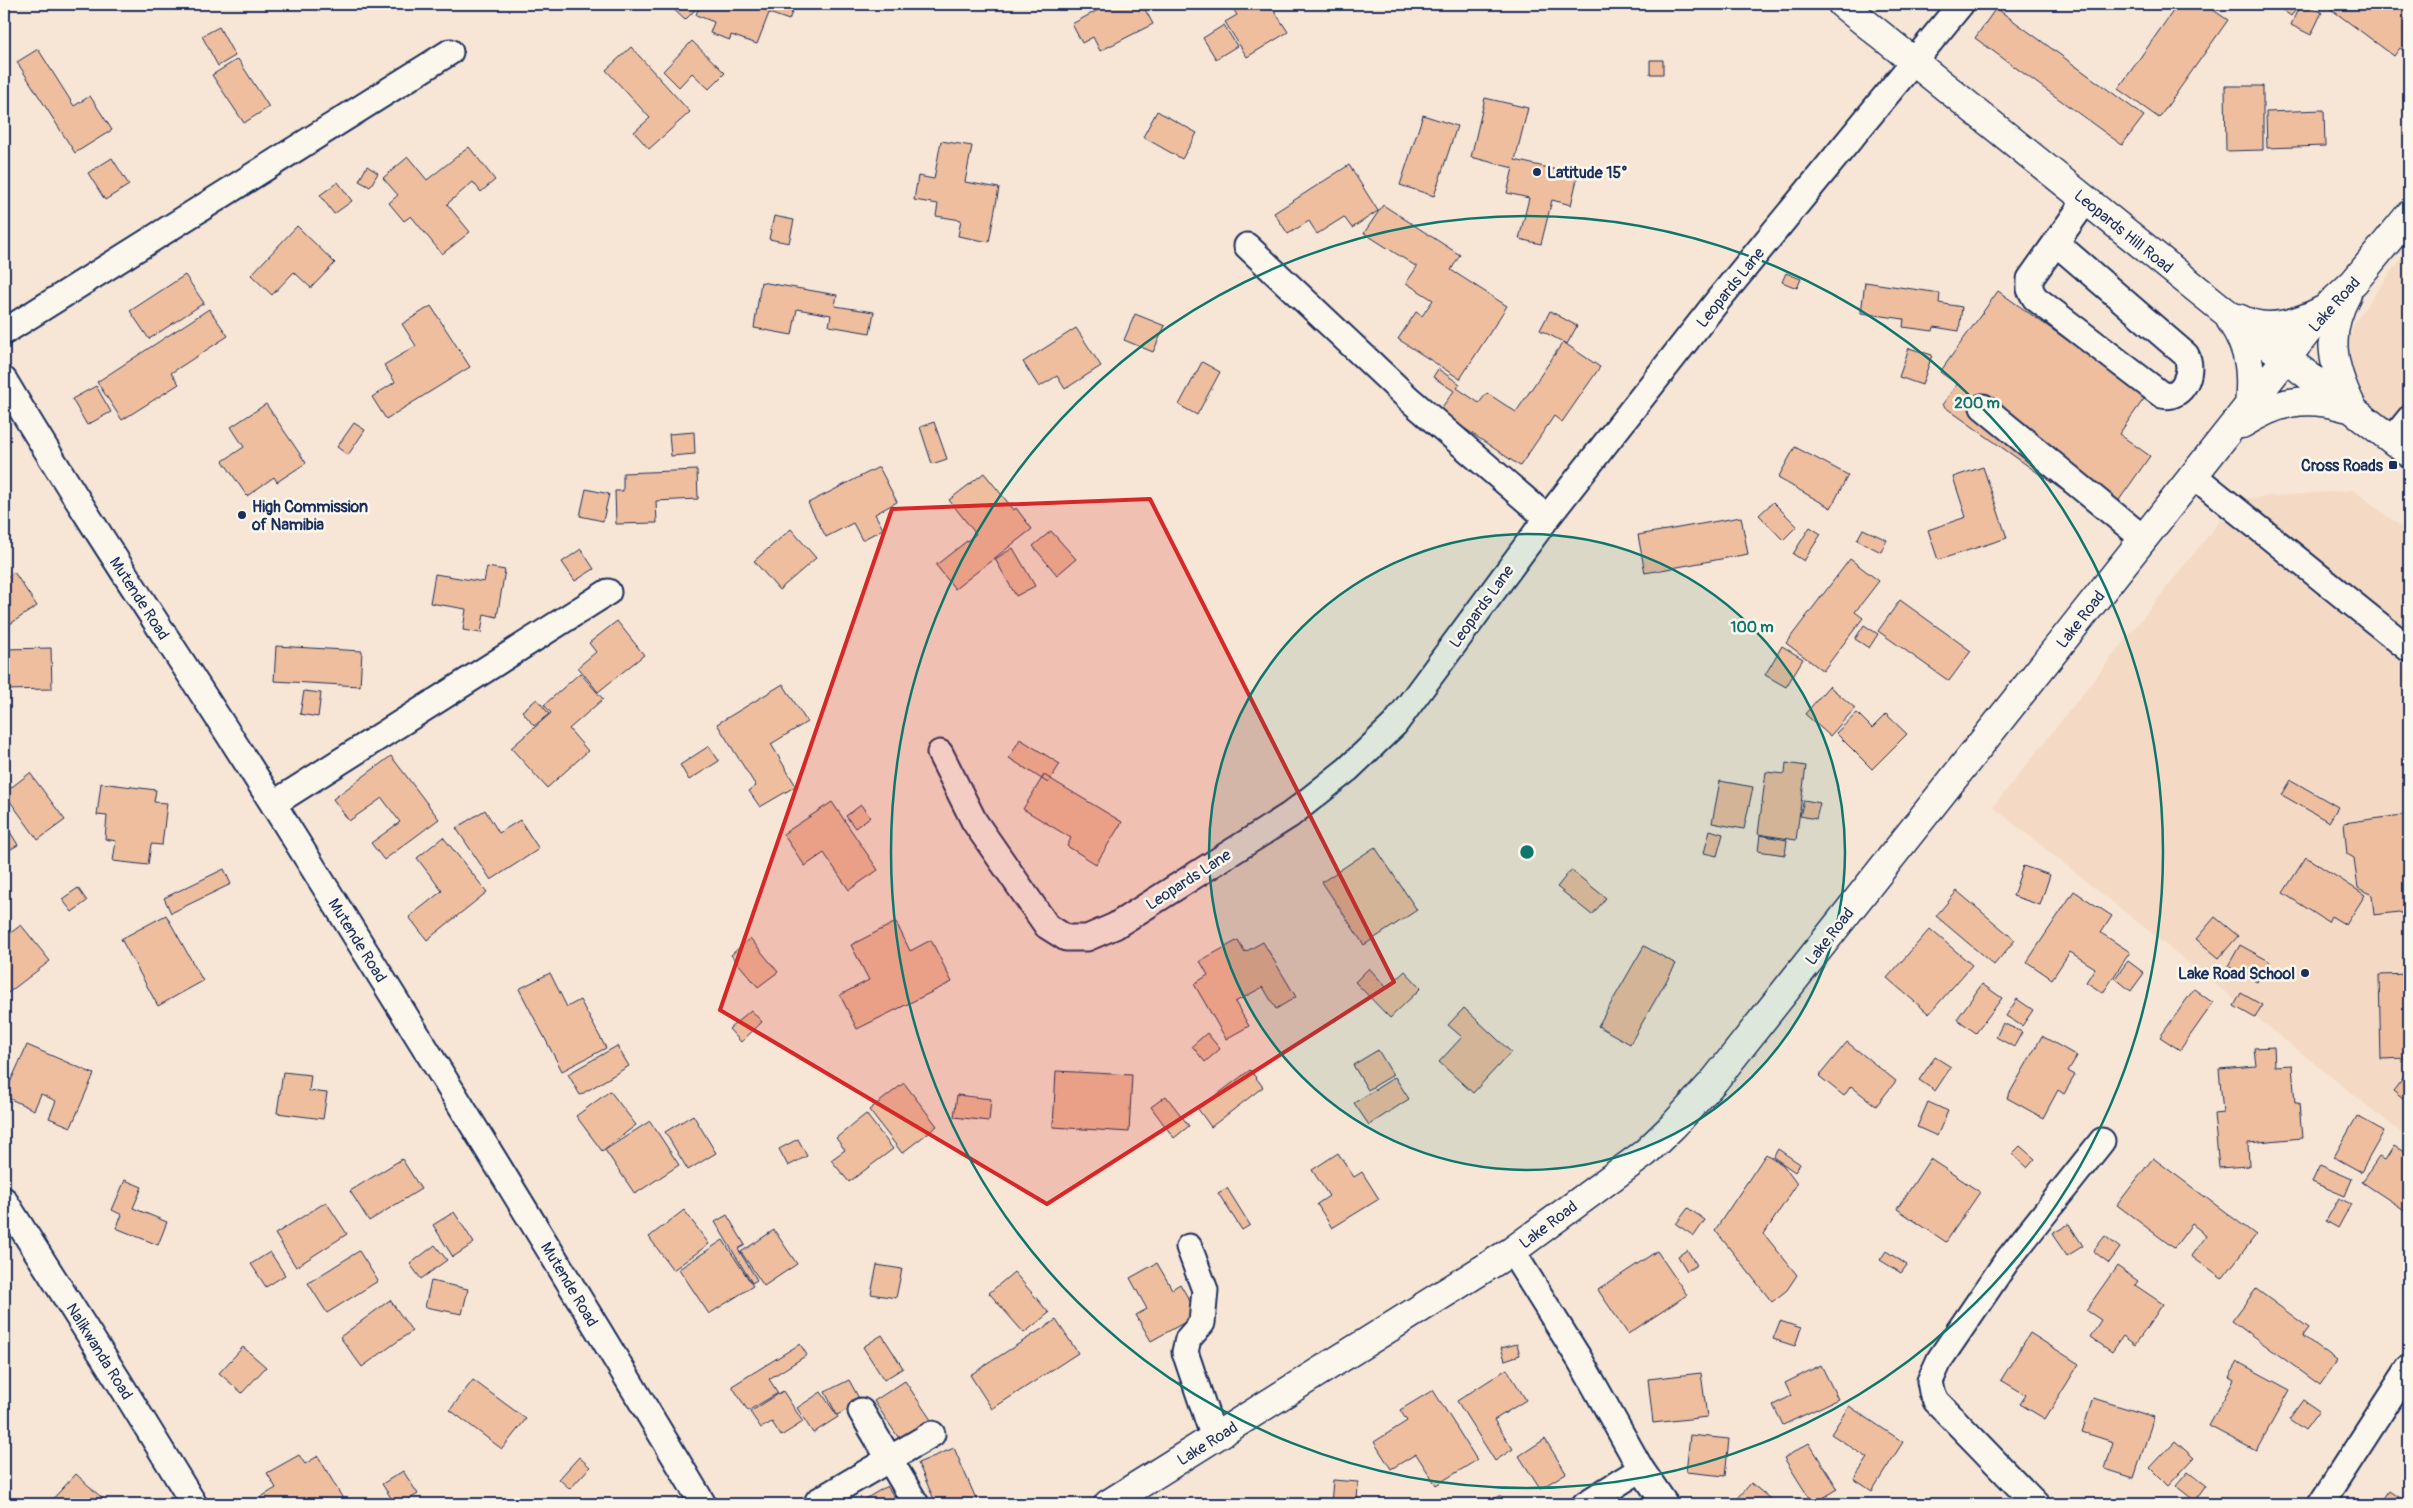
<svg xmlns="http://www.w3.org/2000/svg" width="2413" height="1508" font-family="Pangolin,sans-serif">
<rect width="100%" height="100%" fill="#f7e6d5"/>
<filter id="ink" filterUnits="userSpaceOnUse"><feTurbulence type="fractalNoise" baseFrequency=".02" numOctaves="2"/><feDisplacementMap in="SourceGraphic" scale="10" xChannelSelector="R" yChannelSelector="G"/><feConvolveMatrix kernelMatrix="1 2 1 2 8 2 1 2 1" color-interpolation-filters="sRGB"/></filter>
<g filter="url(#ink)">
<path fill="#f4dac4" d="M2409,248V439L2348,391L2344,358L2355,321Z
M2354,490L2409,533V1139L1993,807L2237,499Z"/>
<path fill="#eebe9e" stroke="#1b2f5e" d="M668,4H688L695,10L685,20Z
M700,4H795L789,20L769,13L757,44L731,35L730,40L710,33L714,22L696,15Z
M1109,4H1142L1153,24L1100,51L1093,37L1082,43L1072,24Z
M1230,4H1270L1288,32L1247,57L1225,22L1237,15Z
M2178,4H2204L2228,20L2159,118L2118,89Z
M2274,4H2300L2291,16Z
M2300,4L2322,12L2311,35L2291,25Z
M2324,4H2409V55L2400,48L2394,56Z
M1996,8L2144,116L2122,145L1975,38Z
M1224,25L1237,46L1216,59L1203,38Z
M219,27L235,56L218,66L202,36Z
M692,41L725,73L709,89L692,73L679,87L663,71Z
M631,47L690,112L649,149L634,132L650,118L606,70Z
M38,49L74,106L90,96L112,130L75,153L17,62Z
M238,59L269,107L244,123L212,75Z
M1650,60H1663V74H1650Z
M2225,86H2263V150L2226,151Z
M1485,98L1528,108L1515,160L1578,175L1571,205L1552,200L1541,244L1519,239L1529,198L1507,193L1513,168L1471,157Z
M2324,110L2325,146L2267,148L2266,112Z
M1157,111L1197,133L1182,159L1143,137Z
M1423,115L1457,126L1434,196L1400,185Z
M941,141L972,146L965,182L999,188L989,242L958,236L961,220L936,216L938,204L914,200L918,176L934,179Z
M469,147L495,180L481,192L473,182L447,204L470,232L442,254L411,216L404,221L389,203L398,195L383,178L408,157L427,180Z
M112,158L129,185L105,200L88,173Z
M1349,165L1378,211L1352,228L1344,217L1317,234L1309,221L1288,234L1274,213Z
M367,166L378,173L370,187L359,181Z
M338,182L352,201L334,214L320,195Z
M1383,205L1460,255L1451,270L1507,306L1460,379L1398,339L1416,312L1422,316L1433,300L1406,283L1417,267L1364,233Z
M774,216L794,220L789,243L769,239Z
M297,226L335,263L311,288L294,272L272,295L251,275Z
M1786,273L1801,279L1797,288L1782,282Z
M185,275L204,303L149,339L130,311Z
M761,282L837,295L835,306L874,312L870,333L829,326L831,315L797,309L792,335L754,328Z
M1865,282L1940,293L1939,303L1962,307L1959,331L1934,327L1933,331L1903,327L1904,319L1861,313Z
M1998,291L2146,396L2119,434L2150,456L2112,510L2076,484L2069,495L1942,405L1957,384L1940,372Z
M431,306L470,367L386,419L372,397L395,382L384,365L416,346L402,324Z
M209,309L228,336L171,373L179,384L122,420L97,382Z
M1550,311L1577,326L1567,344L1540,330Z
M1135,314L1165,326L1153,352L1124,340Z
M1076,328L1101,366L1065,389L1057,376L1039,387L1023,362Z
M1563,342L1600,367L1562,422L1554,416L1520,466L1439,411L1454,391L1433,377L1438,369L1460,384L1457,388L1479,403L1487,393L1516,412Z
M1909,348L1932,355L1922,385L1899,377Z
M1202,362L1220,372L1197,415L1179,405Z
M96,386L111,412L87,425L72,399Z
M266,404L306,463L277,482L274,477L247,496L223,461L244,447L231,427Z
M934,422L947,459L932,464L920,427Z
M354,423L365,430L348,455L337,447Z
M694,432L695,454L671,456L669,434Z
M1795,447L1848,475L1831,508L1778,478Z
M879,467L897,502L875,514L883,529L862,540L853,523L826,537L808,503Z
M1983,467L2007,538L1938,560L1928,530L1966,517L1953,477Z
M697,470L698,499L656,501L657,523L616,524L615,491H623V473Z
M984,473L1014,510L1016,508L1032,529L955,589L936,565L976,534L949,500Z
M586,489L609,494L603,521L580,516Z
M1773,502L1797,526L1783,540L1759,515Z
M1741,517L1748,554L1645,573L1638,535Z
M1810,527L1821,534L1804,561L1793,554Z
M791,529L816,558L779,590L754,561Z
M1863,529L1887,540L1881,552L1857,540Z
M1051,531L1076,559L1057,575L1033,546Z
M1013,548L1035,586L1016,596L995,559Z
M581,549L594,569L575,581L562,562Z
M1850,559L1879,581L1855,612L1863,618L1823,671L1786,643Z
M487,567L505,570L497,617L484,614L481,633L463,630L466,609L430,603L435,574L484,582Z
M14,572L37,606L4,628V579Z
M1900,600L1971,651L1949,681L1878,631Z
M617,621L644,655L598,692L578,667L596,652L589,643Z
M1864,625L1878,634L1869,648L1855,639Z
M276,646L362,651L360,686L274,681Z
M1782,646L1803,659L1786,687L1765,675Z
M51,648L52,689L4,690V649Z
M580,673L603,699L569,729L588,751L547,788L511,748L551,713L544,705Z
M783,684L807,722L771,744L796,786L760,807L749,791L756,786L717,724Z
M1829,686L1855,708L1830,736L1805,714Z
M304,691L321,693L318,717L300,714Z
M537,699L549,714L534,726L522,711Z
M1857,713L1872,728L1886,714L1907,734L1872,769L1836,733Z
M1020,739L1060,764L1048,783L1009,758Z
M709,746L719,761L689,780L680,765Z
M391,756L439,819L384,860L371,843L400,822L382,798L349,821L333,799Z
M1786,763L1806,766L1796,840L1758,834L1766,772L1785,774Z
M30,773L65,820L38,840L4,793Z
M1044,775L1122,822L1096,864L1067,846L1071,838L1023,809Z
M2291,780L2338,807L2329,822L2282,795Z
M1720,781L1753,787L1744,829L1712,823Z
M101,783L156,790L154,802L167,803L162,845L151,844L148,865L113,861L116,841L105,839L107,816L97,815Z
M1804,800L1820,803L1816,819L1800,816Z
M832,802L878,870L849,890L824,853L805,866L783,834Z
M861,805L870,817L855,828L846,816Z
M485,810L499,833L520,820L539,849L491,880L456,828Z
M2409,814V917L2399,912L2374,915L2372,895L2358,888L2354,858L2347,854L2344,823Z
M4,822L18,845L4,853Z
M1710,830L1723,834L1717,856L1704,853Z
M1760,835L1787,840L1785,855L1758,851Z
M443,837L487,892L427,940L409,917L442,891L417,858Z
M1375,847L1417,910L1364,945L1322,882Z
M2306,857L2365,895L2346,925L2331,916L2328,922L2283,893Z
M2023,866L2050,875L2040,905L2013,896Z
M224,869L231,884L171,913L164,898Z
M1571,870L1606,898L1592,915L1557,887Z
M78,888L87,901L72,912L62,899Z
M1957,891L2015,940L1994,965L1936,916Z
M2074,891L2112,916L2101,933L2130,952L2103,993L2086,982L2095,968L2070,952L2052,979L2027,962Z
M166,915L203,981L158,1006L121,939Z
M2215,917L2238,936L2219,958L2196,939Z
M896,922L910,951L931,940L952,982L857,1029L840,995L869,980L851,945Z
M21,925L50,961L8,993L4,987V938Z
M1930,929L1972,965L1929,1014L1887,978Z
M750,938L778,972L758,987L731,955Z
M1238,940L1245,952L1263,942L1296,997L1276,1009L1263,987L1235,1002L1249,1026L1226,1039L1194,984L1208,975L1200,961Z
M2240,945L2269,961L2257,982L2228,966Z
M1644,946L1676,964L1630,1044L1598,1026Z
M2128,961L2144,973L2131,991L2115,978Z
M1369,968L1387,988L1405,971L1421,988L1390,1018L1355,982Z
M550,973L567,1007L580,1000L606,1048L562,1071L519,989Z
M2409,974V1058L2381,1059L2379,975Z
M1982,984L2002,998L1976,1033L1957,1019Z
M2194,989L2213,1003L2180,1050L2160,1037Z
M2241,993L2262,1005L2255,1018L2234,1006Z
M2017,999L2033,1010L2022,1026L2006,1016Z
M1464,1008L1511,1052L1473,1093L1439,1062L1462,1037L1448,1025Z
M751,1010L762,1022L741,1042L729,1029Z
M2003,1023L2022,1032L2014,1047L1996,1037Z
M1207,1033L1220,1049L1205,1062L1192,1046Z
M2042,1036L2077,1056L2068,1071L2075,1075L2064,1094L2058,1090L2043,1118L2007,1098Z
M1847,1042L1896,1081L1876,1106L1851,1086L1844,1096L1819,1076Z
M27,1045L94,1074L71,1127L49,1118L56,1101L41,1094L34,1110L4,1096Z
M617,1046L629,1066L580,1095L568,1074Z
M2274,1047L2275,1066L2292,1065L2295,1103H2299L2302,1138L2248,1143L2249,1166L2219,1168L2214,1114L2223,1113L2219,1069L2256,1066L2254,1048Z
M1378,1050L1393,1075L1368,1090L1353,1065Z
M1935,1057L1951,1067L1935,1091L1919,1080Z
M1250,1070L1263,1087L1211,1127L1198,1109Z
M1056,1071L1132,1075L1129,1132L1053,1127Z
M283,1072L311,1075L309,1091L327,1093L323,1119L277,1113Z
M2408,1072L2409,1073V1104L2393,1091Z
M1395,1077L1409,1099L1369,1125L1354,1103Z
M904,1083L937,1126L902,1153L869,1110Z
M610,1091L636,1125L602,1151L576,1116Z
M957,1095L991,1099L989,1121L954,1117Z
M1166,1096L1189,1126L1174,1138L1151,1107Z
M1928,1102L1948,1111L1937,1136L1917,1127Z
M866,1114L893,1149L849,1182L831,1160L845,1150L836,1138Z
M693,1115L716,1153L688,1170L665,1132Z
M2357,1116L2384,1131L2361,1172L2334,1157Z
M650,1121L679,1165L635,1194L605,1150Z
M798,1139L807,1156L788,1166L779,1149Z
M2020,1146L2035,1159L2027,1168L2012,1154Z
M2394,1146L2409,1155V1213L2362,1182L2379,1157L2385,1160Z
M1778,1149L1800,1164L1795,1172L1773,1157Z
M1338,1153L1354,1177L1362,1172L1379,1199L1332,1228L1317,1204L1329,1196L1312,1170Z
M1766,1154L1783,1165L1797,1184L1764,1234L1797,1275L1787,1290L1772,1302L1715,1230Z
M2153,1158L2256,1235L2222,1279L2191,1256L2206,1235L2192,1224L2174,1248L2117,1205Z
M402,1159L421,1189L369,1221L350,1191Z
M1930,1159L1980,1192L1946,1242L1897,1209Z
M2320,1165L2352,1179L2345,1196L2312,1182Z
M125,1180L142,1187L133,1208L167,1222L158,1245L116,1228L122,1215L112,1210Z
M1227,1188L1250,1225L1242,1230L1218,1193Z
M2339,1198L2351,1204L2338,1228L2326,1221Z
M326,1202L347,1234L296,1267L275,1234Z
M1688,1208L1705,1220L1694,1236L1676,1224Z
M684,1210L709,1244L673,1270L649,1237Z
M454,1212L474,1243L453,1257L433,1225Z
M727,1215L745,1245L738,1249L757,1280L752,1283L715,1222Z
M2069,1224L2083,1246L2067,1256L2052,1234Z
M774,1230L797,1264L764,1286L741,1252Z
M2105,1236L2120,1248L2109,1263L2093,1251Z
M723,1240L753,1286L709,1314L679,1269Z
M435,1245L447,1260L421,1279L410,1264Z
M1687,1250L1697,1265L1687,1271L1678,1256Z
M359,1251L378,1281L327,1313L308,1283Z
M1657,1251L1687,1295L1628,1334L1598,1290Z
M1886,1251L1907,1265L1901,1273L1880,1260Z
M270,1252L285,1275L266,1287L251,1264Z
M1157,1263L1172,1289L1180,1284L1198,1315L1151,1341L1136,1315L1147,1309L1130,1278Z
M877,1265L902,1269L896,1298L871,1294Z
M2117,1266L2138,1281L2135,1285L2163,1304L2135,1345L2123,1336L2112,1352L2090,1337L2101,1320L2086,1310Z
M1014,1272L1049,1313L1024,1333L989,1293Z
M431,1281L468,1289L462,1314L425,1307Z
M2256,1289L2309,1328L2303,1336L2337,1361L2320,1385L2232,1321Z
M390,1300L412,1331L362,1367L340,1337Z
M1056,1320L1078,1353L992,1409L970,1375Z
M1780,1321L1801,1328L1795,1346L1773,1339Z
M2030,1333L2079,1364L2045,1419L2020,1404L2026,1395L2001,1380Z
M882,1335L903,1368L884,1380L863,1347Z
M800,1344L807,1355L769,1379L778,1393L748,1411L732,1386Z
M1517,1344L1520,1355L1505,1360L1501,1348Z
M243,1347L266,1367L242,1393L219,1373Z
M2238,1362L2290,1390L2256,1451L2209,1426L2234,1380L2229,1377Z
M1821,1365L1838,1399L1783,1425L1773,1405L1791,1396L1785,1383Z
M1507,1369L1526,1400L1494,1420L1513,1449L1495,1461L1457,1401Z
M1701,1373L1707,1417L1653,1423L1648,1379Z
M473,1380L526,1419L502,1449L450,1410Z
M849,1380L861,1402L837,1415L825,1392Z
M905,1381L935,1426L904,1446L874,1401Z
M1433,1390L1477,1460L1436,1485L1416,1454L1391,1469L1374,1442L1407,1421L1400,1410Z
M783,1391L803,1422L781,1436L772,1422L761,1428L750,1412Z
M821,1392L838,1417L813,1433L797,1408Z
M2093,1398L2154,1417L2134,1478L2105,1469L2113,1442L2082,1432Z
M2303,1400L2319,1411L2305,1430L2289,1419Z
M1849,1406L1903,1442L1872,1491L1854,1479L1868,1458L1831,1434Z
M1690,1435L1729,1439L1725,1476L1686,1472Z
M1545,1439L1566,1473L1540,1489L1519,1456Z
M2175,1441L2194,1458L2168,1486L2150,1468Z
M1809,1443L1838,1489L1813,1504L1784,1458Z
M954,1448L977,1501L968,1504H936L918,1463Z
M299,1455L305,1464L318,1456L346,1504H265L261,1497L276,1488L267,1473Z
M579,1457L590,1467L570,1489L559,1479Z
M403,1471L418,1494L401,1504H395L382,1484Z
M2188,1472L2206,1486L2195,1501L2176,1486Z
M76,1474L103,1499L98,1504H48Z
M1333,1480L1358,1482L1357,1504H1331Z
M1751,1483L1774,1502L1772,1504H1733Z
M887,1486L899,1504H857Z
M2390,1491L2409,1504H2381Z
M1500,1496L1503,1504H1480Z
M1278,1497L1283,1504H1267Z"/>
<g fill="none" stroke-linecap="round" stroke-linejoin="round">
<defs>
<path id="minor" d="M2056,243L2186,355C2195,372 2182,400 2162,395L2035,298L2030,289V279L2086,200
M1247,246L1409,399L1547,518
M4,332L450,52
M4,380C90,525 185,664 275,807C420,1038 563,1270 703,1504
M1983,407L2144,539
M2392,440L2409,419
M2194,476L2409,649
M940,753L974,821L1047,926L1066,938H1087L1115,926L1290,815L1348,769L1395,724L1547,518L1719,299L1961,4
M273,804L608,592
M4,1200L118,1380L194,1504
M1189,1247L1205,1290L1202,1323L1188,1339L1185,1352L1214,1438
M1512,1251L1580,1360L1641,1469L1665,1504
M861,1411L916,1504
M818,1501L932,1434
M1585,1504L1641,1469
M2036,1504L1936,1401L1932,1392L1930,1381L1940,1359L2006,1262L2102,1141
M2321,1504L2409,1368"/>
<path id="major" d="M1842,4L2223,310L2409,453
M2347,294C2325,334 2332,367 2352,407
M2238,318C2266,334 2299,323 2325,309
M2231,321C2251,351 2252,373 2249,407
M2242,424C2277,402 2304,395 2345,407
M1108,1504L1512,1251L1645,1153L1673,1126L1714,1081L2326,308L2354,282L2409,215"/>
</defs>
<use href="#minor" stroke="#1b2f5e" stroke-width="29"/>
<use href="#major" stroke="#1b2f5e" stroke-width="31"/>
<use href="#minor" stroke="#fbf7ec" stroke-width="25"/>
<use href="#major" stroke="#fbf7ec" stroke-width="28"/>
</g>
</g>
<path fill="#d62828" fill-opacity="0.2" stroke="#d62828" stroke-width="4" stroke-linejoin="round" d="M1150,499L1394,982L1047,1204L720,1010L892,509Z"/>
<circle cx="1527" cy="852" r="318" fill="#0f766e" fill-opacity=".12"/>
<g fill="none" stroke="#0f766e" stroke-width="2.5">
<circle cx="1527" cy="852" r="318"/>
<circle cx="1527" cy="852" r="636"/>
</g>
<g fill="#1b2f5e" stroke="#fbf7ec" stroke-width="2">
<circle cx="1537" cy="172" r="5"/>
<rect x="2388" y="460" width="10" height="10" rx="2.5"/>
<circle cx="242" cy="515" r="5"/>
<circle cx="2305" cy="973" r="5"/>
</g>
<g text-anchor="middle" stroke-width="5" stroke-linejoin="round" paint-order="stroke">
<g font-size="16" font-weight="bold" fill="#1b2f5e" stroke="#fbf7ec" text-anchor="start">
<text x="1547" y="178">Latitude 15°</text>
<text x="2383" y="471" text-anchor="end">Cross Roads</text>
<text x="252" y="512">High Commission<tspan x="252" dy="18">of Namibia</tspan></text>
<text x="2295" y="979" text-anchor="end">Lake Road School</text>
</g>
<g font-size="16" fill="#1b2f5e" stroke="#fbf7ec">
<text transform="translate(2124 231) rotate(39)" y="6">Leopards Hill Road</text>
<text transform="translate(1730 287) rotate(-51)" y="6">Leopards Lane</text>
<text transform="translate(2334 304) rotate(-48)" y="6">Lake Road</text>
<text transform="translate(140 598) rotate(57)" y="6">Mutende Road</text>
<text transform="translate(1481 606) rotate(-54)" y="6">Leopards Lane</text>
<text transform="translate(2080 619) rotate(-52)" y="6">Lake Road</text>
<text transform="translate(1188 879) rotate(-33)" y="6">Leopards Lane</text>
<text transform="translate(1829 936) rotate(-52)" y="6">Lake Road</text>
<text transform="translate(358 940) rotate(58)" y="6">Mutende Road</text>
<text transform="translate(1548 1224) rotate(-37)" y="6">Lake Road</text>
<text transform="translate(570 1284) rotate(59)" y="6">Mutende Road</text>
<text transform="translate(100 1351) rotate(58)" y="6">Nalikwanda Road</text>
<text transform="translate(1207 1443) rotate(-32)" y="6">Lake Road</text>
</g>
</g>
<circle cx="1527" cy="852" r="8" fill="#0f766e" stroke="#fbf7ec" stroke-width="2.5"/>
<g font-size="15" text-anchor="middle" font-weight="bold" fill="#0f766e" stroke="#fbf7ec" stroke-width="5" stroke-linejoin="round" paint-order="stroke">
<text x="1977" y="408">200 m</text>
<text x="1752" y="632">100 m</text>
</g>
<rect width="2413" height="1508" fill="none" stroke="#fbf7ec" stroke-width="20"/>
<rect x="10" y="10" width="2393" height="1488" fill="none" stroke="#1b2f5e" stroke-width="2" filter="url(#ink)"/>
</svg>
